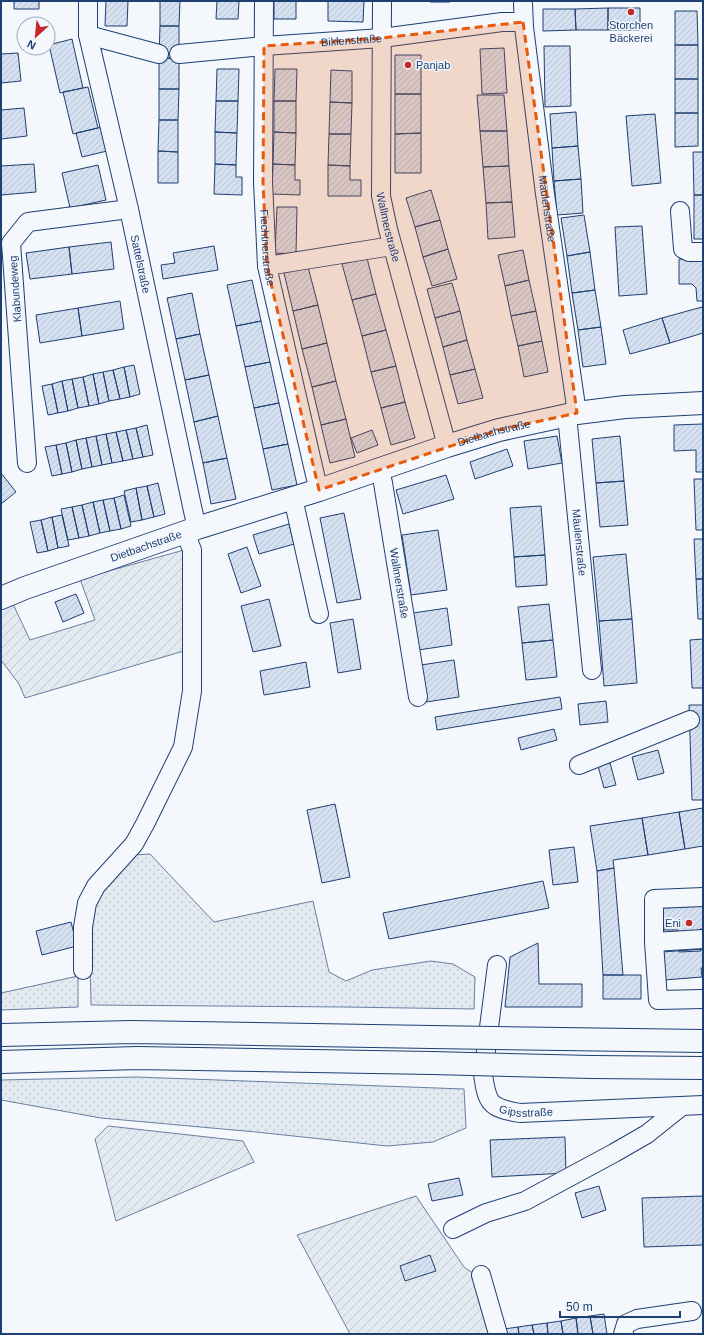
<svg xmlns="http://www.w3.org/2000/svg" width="704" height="1335" font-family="Helvetica,sans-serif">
<defs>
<pattern id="grass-dots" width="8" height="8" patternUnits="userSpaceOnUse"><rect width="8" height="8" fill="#e3e9f0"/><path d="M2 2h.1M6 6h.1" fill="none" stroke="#c2c9d1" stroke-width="1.8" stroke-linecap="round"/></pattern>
<pattern id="garden-furrows" width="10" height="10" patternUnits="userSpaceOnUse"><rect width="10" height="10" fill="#e3e9f0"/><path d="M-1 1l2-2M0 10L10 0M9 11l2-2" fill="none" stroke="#c2c9d1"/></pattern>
<pattern id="building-hatch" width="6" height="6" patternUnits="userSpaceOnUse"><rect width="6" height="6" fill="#d5e0f0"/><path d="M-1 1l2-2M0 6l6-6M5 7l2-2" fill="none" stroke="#b6c1d1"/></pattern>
</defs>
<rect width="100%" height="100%" fill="#f4f7fb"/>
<path fill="url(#grass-dots)" stroke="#687fa3" d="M150,854L214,922L313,901L329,972L346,981L372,970L431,961L453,964L475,977L474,1009L344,1007L91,1005C91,977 85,912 101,889C110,877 123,866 133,855Z
M78,976V1007L1,1010V993Z
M136,1077L464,1089L466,1128L433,1142L387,1146L256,1132L101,1118L1,1100V1080Z"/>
<path fill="url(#garden-furrows)" stroke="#687fa3" d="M184,550L187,650L25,698L19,684L1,660V609L13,604L30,640L95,620L80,579Z
M108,1126L243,1141L254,1162L116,1221L95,1139Z
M416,1196L464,1267L480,1278L494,1334H350L297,1235Z"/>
<path fill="url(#building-hatch)" stroke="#1d3f73" d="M14,1H39V9H14Z
M106,1H128L127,26H105Z
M160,1H180L179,26H160Z
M217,1H239L238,19H216Z
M274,1H296V19H274Z
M328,1H364L363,22L328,21Z
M430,1H450V2H430Z
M608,8H640V30H608Z
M608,8V30H576L575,9Z
M543,9H575L576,30L543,31Z
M675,11H697L698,45H675Z
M160,26H179V58H159Z
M72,39L83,88L60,93L49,45Z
M675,45H698V79H675Z
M544,46H570L571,106L545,107Z
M504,48L507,93L482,94L480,49Z
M18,53L21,81L1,83V54Z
M395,55H421V94H395Z
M159,58H179V89H159Z
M217,69H239L238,101H216Z
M275,69H297L296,101H274Z
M331,70L352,71V103L330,102Z
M675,79H698V113H675Z
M88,87L98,128L73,134L63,92Z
M159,89H179L178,120H159Z
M395,94H421V133L395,134Z
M477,95H504L507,131H480Z
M216,101H238L237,133L215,132Z
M274,101H296V133L274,132Z
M330,102L352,103L351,134H329Z
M24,108L27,136L1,139V110Z
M576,112L578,146L552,148L550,114Z
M675,113H698V146L675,147Z
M655,114L661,183L632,186L626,116Z
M159,120H178V152L158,151Z
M102,127L107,151L82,157L76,133Z
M480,131H507L509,166L483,167Z
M215,132L237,133L236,165L215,164Z
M274,132L296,133L295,165L273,164Z
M421,133V173H395V134Z
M329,134H351L350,166L328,165Z
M578,146L581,179L554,181L552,148Z
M158,151L178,152V183H158Z
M693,152H703V195H694Z
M34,164L36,192L1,195V166Z
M215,164L236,165V177H242V195L214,194Z
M273,164L295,165V180H300V195L272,194Z
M98,165L106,200L70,208L62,173Z
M328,165L350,166V180H361V196H328Z
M509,166L512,202L486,203L483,167Z
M581,179L583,213L557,215L554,181Z
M431,190L440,220L415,227L406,198Z
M694,195H703V239H694Z
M512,202L515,237L488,239L486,203Z
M277,207H297L296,254L275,253Z
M584,215L590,252L567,256L561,218Z
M440,220L448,249L423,257L415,227Z
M642,226L647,294L619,296L615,227Z
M111,242L114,269L72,274L69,247Z
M214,246L218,270L163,279L161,265L175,263L173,253Z
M69,247L72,274L30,279L26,253Z
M448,249L457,279L432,286L423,257Z
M523,250L529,280L505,286L498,255Z
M590,252L595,290L572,293L567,256Z
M367,258L376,294L352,300L342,264Z
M679,259H703V301H697L696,288L692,284H679Z
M308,267L318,305L293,311L284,273Z
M252,280L261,321L236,326L227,285Z
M529,280L536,311L511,316L505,286Z
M452,283L460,311L435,318L427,289Z
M595,290L601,327L578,330L572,293Z
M192,293L200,334L176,339L167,298Z
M376,294L386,330L362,336L352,300Z
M120,301L124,329L82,336L78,308Z
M318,305L327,343L302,349L293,311Z
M702,307L703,312V333L670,343L662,318Z
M78,308L82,336L40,343L36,315Z
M460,311L467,340L443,347L435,318Z
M536,311L542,341L518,346L511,316Z
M662,318L670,343L630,354L623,330Z
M261,321L270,362L245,367L236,326Z
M601,327L606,364L583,367L578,330Z
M386,330L396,366L371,372L362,336Z
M200,334L209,375L185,380L176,339Z
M467,340L475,369L450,375L443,347Z
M542,341L548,372L524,377L518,346Z
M327,343L336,381L312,387L302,349Z
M270,362L279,403L254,408L245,367Z
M134,365L140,394L130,397L124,367Z
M396,366L405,402L381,408L371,372Z
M124,367L130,397L120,399L113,370Z
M475,369L483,398L458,404L450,375Z
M113,370L120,399L109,401L103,372Z
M103,372L109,401L99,404L93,374Z
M93,374L99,404L89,406L83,377Z
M209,375L218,416L194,422L185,380Z
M83,377L89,406L78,408L72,379Z
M72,379L78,408L68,411L62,381Z
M62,381L68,411L58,413L52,384Z
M336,381L346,419L321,425L312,387Z
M52,384L58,413L48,415L42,386Z
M405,402L415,438L391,445L381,408Z
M279,403L288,444L263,449L254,408Z
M218,416L227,458L203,463L194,422Z
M346,419L355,457L330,463L321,425Z
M703,424V472H696V450L674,451V425Z
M147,425L153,455L143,457L136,428Z
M136,428L143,457L133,459L126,430Z
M126,430L133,459L123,461L116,432Z
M372,430L378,445L357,453L351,438Z
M116,432L123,461L112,463L106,434Z
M106,434L112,463L102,465L96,436Z
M96,436L102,465L92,467L86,438Z
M557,436L562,463L528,469L524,441Z
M620,436L624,481L596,483L592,439Z
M86,438L92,467L82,469L76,440Z
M76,440L82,469L72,472L66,443Z
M66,443L72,472L62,474L56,445Z
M288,444L297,485L272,490L263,449Z
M56,445L62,474L52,476L45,447Z
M507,449L513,466L475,479L470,462Z
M227,458L236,499L211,504L203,463Z
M1,473L16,492L1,504Z
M446,475L454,499L403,514L396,490Z
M694,479H703V530H696Z
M624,481L628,525L600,527L596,483Z
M158,483L165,514L154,517L147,486Z
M147,486L154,517L142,520L136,488Z
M136,488L142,520L131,522L124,491Z
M124,495L131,526L121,529L114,498Z
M114,498L121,529L110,531L103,500Z
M103,500L110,531L100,533L93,502Z
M93,502L100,533L89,536L82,505Z
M82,505L89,536L79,538L72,507Z
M541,506L545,555L514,557L510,508Z
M72,507L79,538L68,540L61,509Z
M344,513L361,599L337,603L320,518Z
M62,515L69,546L58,548L52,517Z
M52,517L58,548L48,551L41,520Z
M41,520L48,551L37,553L30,522Z
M289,524L294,544L259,554L253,535Z
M438,530L447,590L411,595L402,535Z
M694,539H703V579H696Z
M247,547L261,586L241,593L228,554Z
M626,554L632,619L599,621L593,557Z
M545,555L547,585L516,587L514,557Z
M696,579H703V619H698Z
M76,594L84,613L63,622L55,602Z
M269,599L281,646L253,652L241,606Z
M549,604L553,640L522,643L518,607Z
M447,608L452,645L418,650L413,613Z
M353,619L361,669L338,673L330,623Z
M632,619L637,683L604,686L599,621Z
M703,639V688H692L690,640Z
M553,640L557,677L526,680L522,643Z
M454,660L459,697L426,702L421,665Z
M306,662L310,687L264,695L260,671Z
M560,697L562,709L437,730L435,717Z
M606,701L608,722L580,725L578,704Z
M689,705H703V800H692Z
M554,729L557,740L521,750L518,738Z
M658,750L664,773L638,780L632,757Z
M610,763L616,785L604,788L598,766Z
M335,804L350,877L322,883L307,810Z
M703,808V846L685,849L679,812Z
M679,812L685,849L648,855L642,818Z
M642,818L648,855L613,860L614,868L597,871L590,826Z
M574,847L578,882L553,885L549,850Z
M614,868L623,975H603L597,871Z
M543,881L549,908L389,939L383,913Z
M703,906V929H700L701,951L679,952L678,930H664L663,908Z
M71,922L77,946L42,955L36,931Z
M538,943L539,984H582V1007H505L510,957Z
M703,949V968H701L702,977L664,980L662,952Z
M603,975H641V999H603Z
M565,1137L566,1173L492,1177L490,1140Z
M459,1178L463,1195L432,1201L428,1184Z
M599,1186L606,1210L582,1218L575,1193Z
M703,1196V1245L644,1247L642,1198Z
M430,1255L436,1271L405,1281L400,1266Z
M604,1314L607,1334H593L590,1316Z
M590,1316L593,1334H578L576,1318Z
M576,1318L578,1334H563L561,1321Z
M561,1321L563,1334H548L547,1323Z
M547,1323L548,1334H534L532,1325Z
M532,1325L534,1334H519L518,1327Z
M518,1327L519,1334H504V1329Z"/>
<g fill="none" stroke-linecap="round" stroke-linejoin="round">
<path stroke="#c9d2e0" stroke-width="18" stroke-dasharray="18 9" stroke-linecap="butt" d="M690,720L703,718"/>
<defs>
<g id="minor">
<path id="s1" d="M88,1V35L129,209L193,511L197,528"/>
<path id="s2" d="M264,1L263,182L267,266L315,475L319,490"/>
<path id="s3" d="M382,1L381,196L388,229L447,446"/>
<path id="s4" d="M523,4L524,27L545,194L577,413"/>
<path d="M88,35L159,54"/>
<path id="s5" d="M179,54L264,46L382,38L502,22H523"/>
<path d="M680,211L683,249L689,252H703"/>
<path d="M267,266L392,246"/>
<path id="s6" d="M567,415L592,670"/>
<path d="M27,463L11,243L28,222L129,209"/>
<path id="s7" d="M380,470L383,483L418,697"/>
<path d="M293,498L319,614"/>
<path d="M579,765L690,720"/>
<path d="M703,897L654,899V942L658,1000L703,999"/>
<path d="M654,942L703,939"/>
<path id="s8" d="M497,965L483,1074C487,1104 490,1108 520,1113L703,1105"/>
<path d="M83,970V927L87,903L96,886L134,844L145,824L183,747L192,691V550L185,532"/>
<path d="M453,1229L486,1213L525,1201L614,1153L647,1134L682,1106"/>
<path d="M481,1275L498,1334"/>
<path d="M623,1334L626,1324L637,1319L692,1311"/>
</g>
<g id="major">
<path id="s9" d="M1,598L25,588L197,528L319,490L447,446L499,430L577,413L625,407L703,403"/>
</g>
<path id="highway" d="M1,1035L132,1032L431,1037
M1,1062L137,1058L432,1063
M592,1067L703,1068"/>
</defs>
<use href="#minor" stroke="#1d3f73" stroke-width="20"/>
<use href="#major" stroke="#1d3f73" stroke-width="24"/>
<use href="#highway" stroke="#1d3f73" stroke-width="24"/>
<use href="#minor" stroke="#f4f7fb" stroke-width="18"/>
<use href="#major" stroke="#f4f7fb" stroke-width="22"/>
<use href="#highway" stroke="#f4f7fb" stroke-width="22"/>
<defs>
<path id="highway-bridge" d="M431,1037L703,1041
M432,1063L592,1067"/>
</defs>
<use href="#highway-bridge" stroke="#1d3f73" stroke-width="24" stroke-linecap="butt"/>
<use href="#highway-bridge" stroke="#f4f7fb" stroke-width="22"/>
</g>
<path fill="#e8590c" fill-opacity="0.2" stroke="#e8590c" stroke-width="3" stroke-dasharray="8 5" stroke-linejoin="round" d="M523,22L577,413L499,430L319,490L267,266L263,182L264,46L382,38Z"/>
<g fill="#c62828" stroke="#f4f7fb" stroke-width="1.5">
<circle cx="631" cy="12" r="4"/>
<circle cx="408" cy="65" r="4"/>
<circle cx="689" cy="923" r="4"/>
</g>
<g text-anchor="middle" stroke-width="3" stroke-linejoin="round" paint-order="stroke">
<g font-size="11" fill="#1d3f73" stroke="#f4f7fb">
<text x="631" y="29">Storchen<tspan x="631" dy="13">Bäckerei</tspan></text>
<text x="416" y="69" text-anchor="start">Panjab</text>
<text x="681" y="927" text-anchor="end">Eni</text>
</g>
<g font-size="11" fill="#1d3f73" stroke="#f4f7fb">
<text dy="4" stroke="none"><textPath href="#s5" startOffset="173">Biklenstraße</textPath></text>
<text dy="4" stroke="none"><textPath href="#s4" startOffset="206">Mäulenstraße</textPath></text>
<text dy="4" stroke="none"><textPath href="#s3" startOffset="227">Wallmerstraße</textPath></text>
<text dy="4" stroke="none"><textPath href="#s2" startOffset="247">Fiechtnerstraße</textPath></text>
<text dy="4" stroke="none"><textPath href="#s1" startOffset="269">Sattelstraße</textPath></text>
<text transform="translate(15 289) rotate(-94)" y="4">Klabundeweg</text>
<text dy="4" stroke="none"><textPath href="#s9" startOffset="520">Dietbachstraße</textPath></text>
<text dy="4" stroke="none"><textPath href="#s6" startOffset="128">Mäulenstraße</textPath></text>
<text dy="4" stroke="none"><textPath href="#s9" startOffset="154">Dietbachstraße</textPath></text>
<text dy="4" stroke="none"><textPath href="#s7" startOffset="115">Wallmerstraße</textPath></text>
<text dy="4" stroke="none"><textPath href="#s8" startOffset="177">Gipsstraße</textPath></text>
</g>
</g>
<rect width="704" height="1335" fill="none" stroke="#1d3f73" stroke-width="4"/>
<g transform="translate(36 36) rotate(207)"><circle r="19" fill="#f4f7fb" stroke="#9eadc5"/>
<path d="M0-3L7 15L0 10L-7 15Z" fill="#c62828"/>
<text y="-6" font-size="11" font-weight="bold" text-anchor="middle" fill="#1d3f73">N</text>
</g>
<path d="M560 1311v6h120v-6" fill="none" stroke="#1d3f73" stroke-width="2"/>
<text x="566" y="1311" font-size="12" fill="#1d3f73" stroke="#f4f7fb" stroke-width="3" paint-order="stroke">50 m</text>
</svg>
